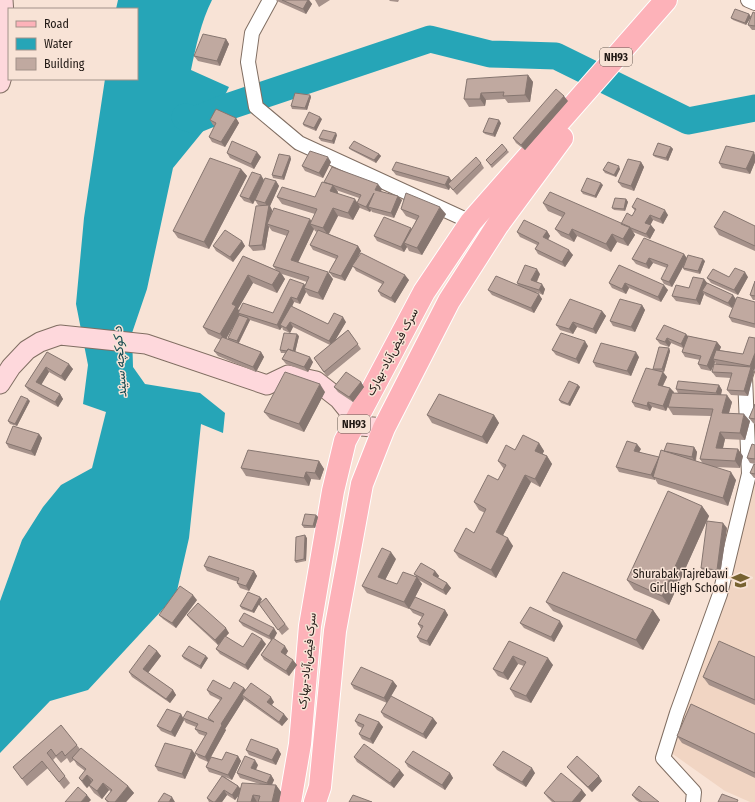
<svg xmlns="http://www.w3.org/2000/svg" width="755" height="802" font-family="'Fira Sans Condensed',Vazirmatn,sans-serif">
<rect width="100%" height="100%" fill="#f8e3d6"/>
<path fill="#f1d5c3" d="M755,483V802H750L725,791L670,752L672,731L698,679Z"/>
<path fill="#26a5b7" d="M118,0H212C201,22 196,46 191,70L229,87L213,119L173,168L147,289L132,333L133,367L145,384L200,393L225,413L223,433L201,424L189,538L176,595L88,690L50,701L0,753V601L22,540L43,507L61,485L92,468L106,412L83,404L88,365L76,304L84,218L105,79H137V9H116Z"/>
<g fill="none" stroke-linecap="round" stroke-linejoin="round">
<path stroke="#26a5b7" stroke-width="27" d="M185,117L195,120L227,107L430,39L490,54L556,56L688,121L755,108"/>
<defs>
<path id="street" d="M270,0L252,33L248,62L256,107L299,143L471,222
M748,0L755,3
M693,802L694,792L663,758L677,713L720,594L749,474L745,377L755,346"/>
<path id="secondary" d="M0,83L7,59L3,0
M0,384L11,367L27,350L40,342L60,335L146,344L267,385L288,375L316,381L339,399L361,426L384,428"/>
<path id="primary" d="M290,802L300,744L310,626L333,491L345,441L424,292L471,222L666,0
M315,802L320,787L335,631L362,484L384,428L449,301L497,226L562,138"/>
</defs>
<use href="#street" stroke="#806e62" stroke-width="16"/>
<use href="#secondary" stroke="#806e62" stroke-width="21"/>
<use href="#primary" stroke="#fff" stroke-width="24"/>
<use href="#street" stroke="#fff" stroke-width="14"/>
<use href="#secondary" stroke="#fed8dc" stroke-width="19"/>
<use href="#primary" stroke="#fdb2b9" stroke-width="22"/>
</g>
<path fill="#a5918a" fill-rule="evenodd" d="M276,0H309L312,4L306,14L277,1Z
M315,0H330L319,7Z
M389,0H399L398,2L390,1Z
M755,13V30H752L748,25Z
M749,14L751,17L746,25L733,20L731,18Z
M226,39L229,44L220,66L198,61L194,56Z
M528,75L533,82L530,102L508,103L505,99L486,100L485,106L469,107L464,99Z
M310,95L311,97L307,110L292,109L291,106Z
M568,101L525,150L516,143L513,138Z
M236,118L239,123L225,147L212,142L209,137L215,126L213,125L210,120Z
M322,119L316,131L304,126L303,124Z
M501,123L495,137L485,134L483,132Z
M337,135L334,144L321,141L319,138Z
M671,147L673,149L668,161L655,157L653,155Z
M349,148L379,154L381,156L376,163L351,150Z
M507,150L509,152L492,168L486,160Z
M227,153L261,157L254,169L230,158Z
M755,155V162L750,174L722,168L719,163Z
M290,156L291,159L284,180L273,178L272,175Z
M331,162L323,178L305,171L302,166Z
M641,162L644,167L634,191L622,187L618,182Z
M481,163L484,168L457,195L450,187L449,190L396,175L392,170L449,177L452,181Z
M241,169L247,176L209,249L178,238L173,231Z
M620,169L616,177L605,173L603,170Z
M264,180L276,181L279,186L270,206L272,210L271,215L312,221L315,214L282,204L277,197H315L324,183L382,189L381,191L402,200L394,218L372,212L371,210L370,212L360,208V207L353,220L338,216L329,234L358,246L361,251L357,259L409,280L395,303L381,296L378,291L382,284L356,271L353,266L345,281L333,277L329,272L336,259L313,250L310,245L317,232L315,231L314,229L298,262L333,279L323,300L309,296L306,292L300,304L294,302L292,307L328,324L346,322L335,340L348,330L361,349L327,377L314,358L330,345L293,327L290,333L283,330L282,327L280,330L250,320L239,343L261,352L264,357L256,372L218,356L214,351L221,340L208,334L203,327L243,256L276,270L273,266L287,236L272,231L269,227L265,250L253,251L249,246L260,205H258L255,200L253,204L244,201L240,196ZM336,190L359,198L357,203L337,194L338,192ZM282,274L307,282L305,285L304,284L273,313L239,311L238,309L253,283L277,293L285,279ZM238,318L228,338L229,339L226,338Z
M603,185L596,198L583,194L581,191Z
M626,199L628,202L625,211L614,210L612,208Z
M543,203L621,224L632,216L635,211L632,207L668,215L663,224L653,220L650,225L655,230L650,239L633,232L635,235L628,246L617,242L611,252L577,236L574,242L561,236L555,229L562,217L548,211Z
M401,209L446,214L422,255L409,251L407,247L404,252L377,241L374,236L412,229L416,220L406,216Z
M755,226V251L719,235L714,227Z
M547,231L550,236L548,240L573,255L565,267L538,254L535,249L537,245L520,237L517,232Z
M242,241L245,246L233,262L216,251L213,246Z
M684,254L687,258L705,261L700,274L684,270L683,267L672,287L664,284L661,279L667,268L653,263L649,269L636,264L632,259Z
M619,265L668,290L661,302L629,288L626,294L612,288L609,283Z
M540,274L537,282L545,289L543,295L536,292L542,299L534,313L492,295L488,290L519,286L517,283Z
M729,277H748L738,295L711,283L707,278Z
M704,279L707,283L733,295L736,299L755,302V328L732,322L729,317L735,303L732,308L706,296L704,294L700,305L676,301L672,296L689,288Z
M755,281V300H753L750,295Z
M642,305L645,310L635,332L613,326L610,321Z
M602,311L606,316L596,334L577,327L573,334L560,330L556,325Z
M686,334L688,336L717,342L721,347L719,350L743,354L755,338V368L748,396L731,395L727,390L731,378L716,377L712,372L716,364L715,362L711,371L701,369L698,364L700,360L685,357L682,352L683,348L671,343L669,347L660,344L656,339Z
M299,336L295,352L313,362L308,372L286,364L282,359L285,353H281L280,350Z
M588,346L579,364L556,355L552,350Z
M669,348L670,351L664,372H663L667,377L663,386L670,388L674,393H678L676,389L719,385L722,390L721,395L732,402L729,413L750,421L745,440L725,439L723,448L743,456L740,468L714,467L736,480L728,506L658,484L655,479V480L619,472L616,467L641,449L639,452L659,458L664,451L694,447L697,452L696,461L703,464L700,459L711,416L673,415L668,407L669,404L666,411L652,407L650,411L635,407L632,402L654,370L653,369Z
M47,352L73,369L65,381L49,372L41,384L60,394L63,399L58,407L29,391L25,386Z
M639,357L631,376L596,367L593,362Z
M361,382L364,387L353,402L338,392L334,387Z
M578,385L580,387L570,406L561,403L559,400Z
M325,392L304,432L270,419L264,412Z
M30,401L17,426L10,424L8,421Z
M755,404V424L753,423L749,418Z
M427,415H494L499,423L487,444L432,423Z
M39,434L42,438L35,456L9,448L6,443Z
M539,443L544,451L542,454L547,456L552,464L540,487L531,482L503,535L513,546L496,578L459,558L454,551L474,533L485,513L479,510L474,502L498,480L504,469L498,461L515,450Z
M755,445V464L750,463L747,458Z
M319,461L324,469L320,480L311,479L309,486L246,476L241,468Z
M755,465V478H754L750,473Z
M702,506L709,516L669,605L634,590L627,580Z
M316,515L318,517L315,528H304L302,525Z
M727,528L720,575L704,573L701,568Z
M307,538L306,561L296,563L295,561Z
M396,559L385,580L397,584L416,576L414,574L435,571L439,576L438,578L447,583L451,588L446,595L419,580L422,584L415,597L445,610L448,615L430,646L420,642L417,637L421,629L418,624L422,617L413,613L409,608V609L367,593L362,586Z
M204,566L254,571L257,576L249,591L240,588L237,583L238,582L207,571Z
M266,598L289,629L282,635L259,604Z
M262,599L254,613L242,609L240,606Z
M197,600L176,628L163,619L159,615Z
M546,602L653,610L660,620L643,650L553,611Z
M187,615L229,633L225,637L243,647L266,644L248,670L220,654L216,649L220,643L218,645L190,619Z
M239,621L277,633L274,639L288,651L286,655L297,665L289,676L264,660L261,655L271,640L243,626Z
M520,623L563,626L554,642L524,628Z
M509,641L553,665L531,703L515,697L510,689L524,666L518,664L508,680L498,676L493,669Z
M157,651L161,656L148,673L173,690L176,695L170,703L132,677L129,672Z
M182,656L208,658L201,669L184,659Z
M755,657V705L709,685L703,677Z
M393,681L397,686L390,698L433,718L437,723L426,739L384,717L381,712L387,703L354,689L351,684Z
M244,688L246,690L274,702L272,705L288,719L282,726L245,700L244,699L225,729L226,730L211,757L222,760L238,756L241,761L232,780L225,777L238,786L240,788L260,784L240,778L237,773L258,765L256,770L271,775L274,780L272,785H276L281,792L279,802H237L239,795L235,800L227,795L222,802H209L207,798L222,776L209,772L206,767L208,762L199,758L195,753L205,736L199,734L195,729L196,727L186,723L184,720L175,737L161,731L157,726L181,714L183,718L210,720L208,718L220,700L210,695L207,690L230,689Z
M355,721L379,722L383,727L373,744L362,739L359,734L362,728L358,726Z
M61,725L80,749L128,786L134,793L126,802H107L105,799L111,792L109,790L102,799L94,793L89,786L87,788L84,785L79,778L85,771L77,765L74,760L70,763L67,758L61,763L56,757L53,760L70,783L64,789L48,768L27,786L13,767Z
M755,734V778L682,743L677,736Z
M278,749L281,754L276,765L249,755L246,750Z
M196,755L185,779L158,771L155,766Z
M354,757L404,775L394,788L357,762Z
M405,762L450,773L453,778L445,790L408,767Z
M493,765L535,773L526,787L497,770Z
M567,767L602,781L592,792L571,772Z
M582,790L586,795L580,802H552L548,798L544,793Z
M632,795L659,802H639L636,800Z"/>
<path fill="#867670" d="M308,0H309L312,4L306,14L303,9Z
M749,14L751,17L746,25L745,23Z
M226,39L229,44L220,66L217,61Z
M528,75L533,82L530,102L525,95Z
M481,93L486,100L485,106L480,99Z
M310,95L311,97L307,110L305,108Z
M564,96L568,101L525,150L521,145Z
M320,117L322,119L316,131L314,128Z
M236,118L239,123L225,147L221,142Z
M499,120L501,123L495,137L493,134Z
M336,133L337,135L334,144L332,141Z
M671,147L673,149L668,161L666,158Z
M257,152L261,157L254,169L251,164Z
M754,152L755,155V162L750,174L746,169Z
M379,154L381,156L376,163L374,160Z
M290,156L291,159L284,180L282,177Z
M328,157L331,162L323,178L319,173Z
M641,162L644,167L634,191L631,186Z
M619,166L620,169L616,177L614,175Z
M241,169L247,176L209,249L204,242Z
M261,175L264,180L253,204L249,199Z
M449,177L452,182L448,184L450,187L449,190L445,185Z
M276,181L279,186L270,206L272,210L270,224H267L269,227L265,250L262,245L268,207L265,203Z
M601,183L603,185L596,198L595,196Z
M378,184L382,189L379,195L375,190Z
M333,185L338,192L335,199L330,191Z
M374,193L368,207L371,210L370,212L366,207Z
M398,196L402,200L394,218L391,213Z
M355,199L360,207L353,220L348,213Z
M626,199L628,202L625,211L624,209Z
M440,207L446,214L422,255L417,248Z
M333,208L338,216L328,235L323,228Z
M665,210L668,215L663,224L660,219Z
M650,215L653,220L649,228L645,223Z
M310,219L314,225L310,224L314,229L296,267L291,260Z
M651,225L655,230L650,239L646,234Z
M630,227L635,235L628,246L623,239Z
M411,228L415,233L404,243L407,247L404,252L401,247Z
M572,229L577,236L574,242L569,235Z
M547,231L550,236L546,242L543,237Z
M612,234L617,242L611,252L606,244Z
M242,241L245,246L233,262L230,257Z
M358,246L361,251L345,281L341,276Z
M569,250L573,255L565,267L562,262Z
M684,254L687,259L672,287L669,282Z
M649,258L653,263L649,269L646,264Z
M703,259L705,261L700,274L698,271Z
M537,269L540,274L535,285L531,280Z
M280,272L285,279L277,293L272,285Z
M328,272L333,279L323,300L318,293Z
M745,272L748,277L738,295L734,290Z
M248,275L253,283L238,309L241,313H238L240,315L225,341L220,334L232,304Z
M405,275L409,280L395,303L391,298Z
M704,279L708,284L702,291L704,294L700,305L696,300Z
M625,283L629,288L626,294L622,289Z
M304,284L308,289L304,288L306,292L300,304L297,299Z
M542,284L545,289L543,295L539,290Z
M664,285L668,290L661,302L658,297Z
M539,294L542,299L534,313L531,308Z
M733,295L736,300L732,308L728,303Z
M291,297L294,302L282,326L280,325L282,327L280,330L277,325Z
M642,305L645,310L635,332L631,327Z
M602,311L606,316L596,334L593,329Z
M343,317L346,322L332,346L329,341Z
M248,318L250,320L238,344L237,341Z
M290,322L293,327L290,333L286,328Z
M573,322L577,327L573,334L569,329Z
M297,334L299,336L295,353L293,351Z
M686,334L690,339L684,349L681,344Z
M667,338L671,343L669,347L665,342Z
M585,341L588,346L579,364L576,359Z
M717,342L721,347L716,360L713,359L715,362L711,371L707,366Z
M669,348L670,351L664,372L662,369Z
M261,352L264,357L256,372L253,367Z
M636,352L639,357L631,376L627,371Z
M755,353V368L754,371L750,366Z
M310,357L313,362L308,372L304,367Z
M69,364L73,369L65,381L61,376Z
M46,367L49,372L40,387L36,382Z
M751,367L754,372L748,396L744,391Z
M663,372L667,377L661,389L658,385Z
M361,382L364,387L353,402L349,397Z
M320,384L325,392L304,432L299,424Z
M578,385L580,387L570,406L568,404Z
M719,385L722,390L720,398L716,393Z
M670,388L674,392L666,411L663,406Z
M60,394L63,399L58,407L55,402Z
M727,395L732,402L727,420L722,413Z
M28,399L30,401L17,426L15,424Z
M648,402L652,407L650,411L647,406Z
M744,414L750,421L745,440L740,433Z
M494,415L499,423L487,444L482,437Z
M720,432L725,439L721,456L716,448Z
M39,434L42,438L35,456L31,451Z
M539,443L544,451L541,458L535,451Z
M637,444L641,449L637,456L634,451Z
M694,447L697,452L695,462L692,457Z
M738,449L743,456L740,468L735,461Z
M547,456L552,464L540,487L535,479Z
M659,457L662,462L653,477L655,479V480L651,475Z
M319,461L324,469L320,480L315,473Z
M306,472L311,479L309,486L304,478Z
M731,472L736,480L728,506L723,498Z
M525,475L531,482L501,539L496,532Z
M702,506L709,516L669,605L662,596Z
M316,515L318,517L315,528L313,526Z
M723,523L727,528L720,575L717,570Z
M305,535L307,538L306,561L304,559Z
M508,538L513,546L496,578L491,570Z
M391,552L396,559L383,584L378,577Z
M254,571L257,576L249,591L246,586Z
M435,571L439,576L436,580L433,575Z
M417,577L422,584L409,609L404,602Z
M447,583L451,588L446,595L443,590Z
M193,595L197,600L176,628L172,623Z
M260,597L262,599L254,613L252,611Z
M445,610L448,615L430,646L427,641Z
M653,610L660,620L643,650L636,640Z
M560,621L563,626L554,642L551,637Z
M226,628L229,633L218,645L215,640Z
M274,628L277,633L272,641L269,636Z
M262,639L266,644L248,670L245,665Z
M285,646L288,651L284,657L281,652Z
M157,651L161,656L147,674L143,669Z
M206,656L208,658L201,669L200,666Z
M513,656L518,664L508,680L503,673Z
M548,658L553,665L531,703L526,696Z
M293,660L297,665L289,676L286,671Z
M393,681L397,686L387,703L384,698Z
M244,688L248,693L242,695L244,699L225,729L226,730L208,762L205,757L221,724Z
M173,690L176,695L170,703L166,699Z
M271,697L274,702L270,707L267,702Z
M181,714L184,720L175,737L171,732Z
M284,714L288,719L282,726L279,722Z
M433,718L437,723L426,739L423,734Z
M379,722L383,727L373,744L370,739Z
M278,749L281,754L276,765L272,760Z
M192,750L196,755L185,779L182,774Z
M238,756L241,761L232,780L228,775Z
M255,760L258,765L254,773L251,768Z
M532,768L535,773L526,787L522,782Z
M400,770L404,775L394,788L390,783Z
M450,773L453,778L445,790L442,785Z
M87,775L92,782L87,788L82,781Z
M271,775L274,780L270,788L267,783Z
M599,776L602,781L592,792L588,787Z
M103,783L109,790L102,799L97,791Z
M276,785L281,792L279,802H272Z
M128,786L134,793L126,802H115Z
M238,786L242,791L235,800L232,795Z
M224,790L227,795L222,802H215Z
M582,790L586,795L580,802H572Z
M87,795L91,800L89,802H81Z
M253,795L257,802H251Z
M172,797L175,802H169Z"/>
<path fill="#c0a9a0" stroke="#867670" d="M282,0H308L303,9Z
M735,9L749,14L745,23L731,18Z
M753,12L755,13V26L748,25Z
M203,34L226,39L217,61L194,56Z
M528,75L525,95L503,96L504,92L481,93L480,99H464L467,79Z
M556,89L564,96L521,145L513,138Z
M295,93L310,95L305,108L291,106Z
M216,109L236,118L221,142L209,137L216,123L210,120Z
M309,112L320,117L314,128L303,124Z
M489,118L499,120L493,134L483,132Z
M323,130L336,133L332,141L319,138Z
M232,141L257,152L251,164L227,153Z
M354,141L379,154L374,160L349,148Z
M658,143L671,147L666,158L653,155Z
M502,144L507,150L491,165L486,160Z
M726,146L754,152L746,169L719,163Z
M310,151L328,157L319,173L302,166Z
M279,154L290,156L282,177L272,175Z
M476,157L481,163L453,190L448,184Z
M210,158L241,169L204,242L173,231Z
M628,159L641,162L631,186L618,182Z
M396,162L449,177L445,185L392,170Z
M608,162L619,166L614,175L603,170Z
M332,167L378,184L375,190L398,196L391,213L368,207L374,193L366,207L357,203L361,195L324,182Z
M252,172L261,175L249,199L240,196Z
M265,178L276,181L265,203L255,200Z
M587,178L601,183L595,196L581,191Z
M322,182L333,185L330,191L355,199L348,213L333,208L323,228L310,224L317,209L277,197L282,187L315,197Z
M550,192L630,227L623,239L612,234L606,244L572,229L569,235L555,229L565,213L543,203Z
M406,193L440,207L417,248L404,243L419,216L401,209Z
M615,198L626,199L624,209L612,208Z
M637,198L665,210L660,219L650,215L645,223L651,225L646,234L621,224L627,213L632,216L636,209L632,207Z
M269,205L262,245L249,246L256,206Z
M274,208L310,219L291,260L328,272L318,293L304,288L309,277L273,266L289,231L267,224Z
M724,211L755,226V246L714,227Z
M384,217L411,228L401,247L374,236Z
M524,220L547,231L543,237L569,250L562,262L535,249L539,243L517,232Z
M225,230L242,241L230,257L213,246Z
M318,230L358,246L341,276L329,272L338,256L310,245Z
M644,238L684,254L669,282L661,279L668,265L649,258L646,264L632,259Z
M361,253L405,275L391,298L378,291L384,282L352,266Z
M688,255L703,259L698,271L683,268Z
M243,256L280,272L272,285L248,275L232,304L236,306L220,334L203,327Z
M525,265L537,269L531,280L542,284L539,290L517,283Z
M619,265L664,285L658,297L625,283L622,289L609,283Z
M735,268L745,272L734,290L707,278L713,269L729,277Z
M496,276L539,294L531,308L488,290Z
M693,277L704,279L696,300L672,296L676,285L689,288Z
M290,279L304,284L297,299L291,297L277,325L238,313L243,303L273,313Z
M755,281V296L750,295Z
M707,283L733,295L728,303L702,291Z
M737,297L755,302V324L729,317Z
M570,299L602,311L593,329L573,322L569,329L556,325Z
M620,299L642,305L631,327L610,321Z
M291,306L328,324L334,313L343,317L329,341L290,322L286,328L280,325Z
M239,315L248,318L237,341L228,338Z
M664,325L686,334L681,344L667,338L665,342L656,339Z
M348,330L358,344L324,372L314,358Z
M284,333L297,334L293,351L288,349L287,351L280,350Z
M561,333L585,341L576,359L552,350Z
M688,336L717,342L707,366L698,364L701,356L682,352Z
M222,337L261,352L253,367L214,351Z
M749,337L755,338V353L750,366L713,359L716,350L743,354Z
M601,343L636,352L627,371L593,362Z
M659,347L669,348L662,369H653Z
M288,349L310,357L304,367L282,359Z
M47,352L69,364L61,376L46,367L36,382L60,394L55,402L25,386Z
M714,364L751,367L744,391L727,390L732,373L712,372Z
M646,368L663,372L658,385L670,388L663,406L648,402L647,406L632,402Z
M285,372L320,384L299,424L264,412Z
M346,372L361,382L349,397L334,387Z
M569,381L578,385L568,404L559,400Z
M678,381L719,385L716,393L676,389Z
M672,393L727,395L722,413L744,414L740,433L720,432L716,448L738,449L735,461L700,459L713,409L668,407Z
M439,394L494,415L482,437L427,415Z
M21,396L28,399L15,424L8,421Z
M755,404V419L749,418Z
M13,426L39,434L31,451L6,443Z
M523,435L539,443L535,451L547,456L535,479L525,475L496,532L508,538L491,570L454,551L466,528L474,533L486,509L474,502L488,475L498,480L506,465L498,461L506,445L515,450Z
M627,441L637,444L634,451L659,457L651,475L616,467Z
M667,443L694,447L692,457L664,451Z
M752,444L755,445V459L747,458Z
M248,450L319,461L315,473L306,472L304,478L241,468Z
M661,450L731,472L723,498L653,477Z
M754,464L755,465V474L750,473Z
M668,491L702,506L662,596L627,580Z
M305,514L316,515L313,526L302,525Z
M707,521L723,523L717,570L701,568Z
M305,535L304,559L295,561L296,537Z
M382,548L391,552L378,577L397,584L403,572L417,577L404,602L362,586Z
M209,556L254,571L246,586L237,583L239,578L204,566Z
M421,563L435,571L433,575L447,583L443,590L414,574Z
M563,572L653,610L636,640L546,602Z
M180,586L193,595L172,623L159,615Z
M248,592L260,597L252,611L240,606Z
M415,597L445,610L427,641L417,637L423,626L418,624L424,614L409,608Z
M266,598L285,624L278,630L259,604Z
M198,603L226,628L215,640L187,615Z
M530,607L560,621L551,637L520,623Z
M244,613L274,628L269,636L239,621Z
M252,633L262,639L245,665L216,649L225,636L243,647Z
M273,638L285,646L281,652L293,660L286,671L261,655Z
M509,641L548,658L526,696L510,689L526,662L513,656L503,673L493,669Z
M719,641L755,657V700L703,677Z
M149,645L157,651L143,669L173,690L166,699L129,672Z
M189,646L206,656L200,666L182,656Z
M361,667L393,681L384,698L351,684Z
M213,680L230,689L234,682L244,688L221,724L222,725L205,757L195,753L207,733L195,729L198,724L183,718L187,711L214,722L208,718L222,698L207,690Z
M251,683L271,697L267,702L284,714L279,722L242,695Z
M391,696L433,718L423,734L381,712Z
M691,704L755,734V773L677,736Z
M167,709L181,714L171,732L157,726Z
M359,714L379,722L370,739L359,734L364,725L355,721Z
M61,725L77,745L65,756L62,751L56,756L51,749L47,753L65,776L59,782L42,761L22,779L13,767Z
M251,739L278,749L272,760L246,750Z
M165,743L192,750L182,774L155,766Z
M364,744L400,770L390,783L354,757Z
M81,748L128,786L115,802H109L105,799L112,790L103,783L97,791L89,785L93,780L87,775L82,781L79,778L86,769L72,758Z
M413,751L450,773L442,785L405,762Z
M503,751L532,768L522,782L493,765Z
M226,752L238,756L228,775L206,767L211,757L222,760Z
M245,756L255,760L251,768L271,775L267,783L237,773Z
M577,756L599,776L588,787L567,767Z
M561,773L582,790L572,802H555L544,793Z
M222,776L238,786L232,795L224,790L215,802H213L207,798Z
M242,783L276,785L272,802H258L260,796L253,795L251,802H237Z
M639,786L659,802H642L632,795Z
M78,787L87,795L81,802H65Z
M164,793L172,797L169,802H158Z
M722,794L738,800L737,802H718Z
M353,795L372,802H349Z"/>
<defs>
<symbol id="school-bare" viewBox="-9 -9 18 18"><path d="M0-5L7-2L0 1L-7-2ZM-4 1L0 2.5L4 1V4Q0 6-4 4Z" fill="#776231" stroke="#f8e3d6" stroke-width="2.5" paint-order="stroke"/></symbol>
</defs>
<g fill-rule="evenodd">
<use href="#school-bare" x="728" y="568" width="25" height="25"/>
</g>
<g text-anchor="middle" stroke-width="3" stroke-linejoin="round" paint-order="stroke">
<g fill="#f8e3d6" stroke="#62564f" stroke-width="1">
<rect x="600" y="48" width="32" height="18" rx="3"/>
<rect x="338" y="415" width="32" height="18" rx="3"/>
</g>
<g font-size="11" font-weight="bold" fill="#211915">
<text x="616" y="61">NH93</text>
<text x="354" y="428">NH93</text>
</g>
<g font-size="12" fill="#211915" stroke="#f8e3d6">
<text transform="translate(392 352) rotate(-62)" y="4">سرک فیض‌آباد-بهارک</text>
<text transform="translate(307 661) rotate(-84)" y="4">سرک فیض‌آباد-بهارک</text>
</g>
<g font-size="12" fill="#211915" stroke="#f8e3d6" text-anchor="end">
<text x="728" y="578">Shurabak Tajrebawi<tspan x="728" dy="14">Girl High School</tspan></text>
</g>
<g font-size="13" font-style="italic" fill="#144850" stroke="#f8e3d6">
<text transform="translate(119 362) rotate(-94)" y="5">د کوکچه سیند</text>
</g>
</g>
<rect x="8" y="8" width="130" height="72" fill="#f8e3d6" stroke="#a29289"/>
<rect x="16" y="21" width="20" height="6" fill="#fdb2b9" stroke="#a29289"/>
<text x="44" y="28" font-size="12" fill="#211915">Road</text>
<rect x="16" y="38" width="20" height="12" fill="#26a5b7" stroke="#a29289"/>
<text x="44" y="48" font-size="12" fill="#211915">Water</text>
<rect x="16" y="58" width="20" height="12" fill="#c0a9a0" stroke="#a29289"/>
<text x="44" y="68" font-size="12" fill="#211915">Building</text>
</svg>
